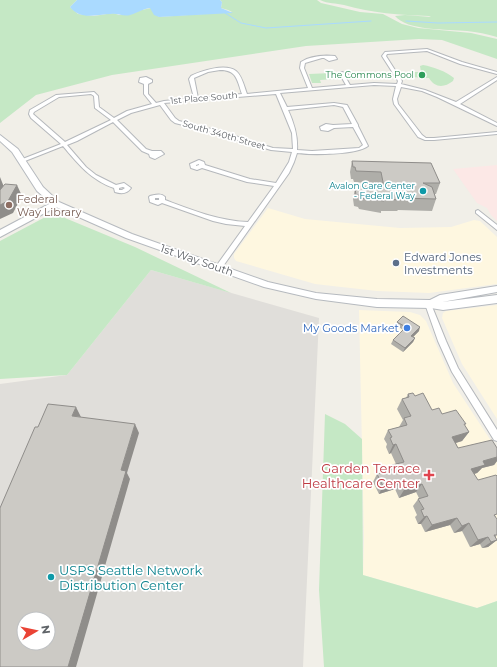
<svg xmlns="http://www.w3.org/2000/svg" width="497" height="667" font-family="Montserrat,sans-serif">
<rect width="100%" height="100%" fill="#f1efe8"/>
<path fill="#fef7e0" d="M268,208L305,219L400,228L451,227L474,220L480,221L497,237V284L429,293L377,291L315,284L236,261L234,258V254Z
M497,305V419L462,364L442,318L443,313L446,311Z
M359,310L410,312L420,315L426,321L453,383L497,450V601L477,608L363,575L364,538Z"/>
<path fill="#e0deda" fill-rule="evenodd" d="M151,270L319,318L303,667H0V384L67,375ZM24,619H48V643H24Z"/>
<path fill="#fce8e6" d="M497,165V221L491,215L487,208L477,203L453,169Z"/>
<path fill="#c5e8c5" d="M0,0H77L70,7L78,14L94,16L113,13L119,15L151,8L159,17L232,12L228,10L221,8L222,2L220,0H317L321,3L360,12L383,14L402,24L418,28L471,33L497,39V59L442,40L419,39L306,46L112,75L36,95L0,123Z
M320,0H497V37C487,34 477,32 467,31C448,29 407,31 395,16L405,15L431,17L429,16C400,15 372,13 344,5C336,3 328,4 320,0Z
M423,65C434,67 445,71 454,78L453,81C444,88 435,88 429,78L408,77L403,72H421L420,66Z
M332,73L335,79L320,80L321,83H312L309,74Z
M53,213L135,247L231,293L151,270L67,375L0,379V241Z
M325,414L345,424L362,439L363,575L477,608L497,601V667H324L319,590Z"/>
<path fill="#aadaff" d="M77,0H220L222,2L221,8L233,13L159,17L154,15L150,8C142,9 137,13 130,15C124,17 117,13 111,14C96,14 81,21 70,7Z"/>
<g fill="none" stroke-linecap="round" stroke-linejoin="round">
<path stroke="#aadaff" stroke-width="1" d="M225,13L241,23L266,28L371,21
M406,21L438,23L497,22"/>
<defs>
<path id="street" d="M427,49L462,62L497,72V74L460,64L427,51L387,54L386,56L402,81L401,84L425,90L456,102L497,77V80L460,104L497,123V126L437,97L422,91L401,87L397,99L398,104L422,135L426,138H434L497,132V134L434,140H425L418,137L394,104L393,99L396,86L374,85L280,93L287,107L334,103L347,105L358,125V126L368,146C357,155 312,155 297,153L294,162L289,173L221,269H219L216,267L217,265L245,226L226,224L213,221L162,203L158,205L150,202L149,197L150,196C155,195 161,193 165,197V200C192,210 219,221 248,222L274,186L247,182L202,168L197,170L191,168L190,164L199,160L204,162L205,165L250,179L276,183L289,162L292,152L271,150L215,133L175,123L171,120L160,105L131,113L117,120L146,149L152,151H161L164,154L155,159L150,157L149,154L142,151L113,122L77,141L67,145L86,167L96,175L116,185L124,183L131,188C127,194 121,194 115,192L114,188C91,180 78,164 63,146L25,161L20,160L61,144L31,118L29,114L30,110L56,95L94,92L98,96L99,107L114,118L127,111L152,104L144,94V84L139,82L140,78L146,77L152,80V82L148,84V94L156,103L164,101L194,98L189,79L191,76C201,71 225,63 236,71C242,76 244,86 247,94L308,88L300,68L301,62C310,56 324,55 335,56L337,59L329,61L324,58H322L305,63L304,68L312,88L346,85L342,78L336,74L342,72L348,74L349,76L346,78L350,85L374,83L397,84L398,81L382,56L385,52ZM220,70C237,70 237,80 242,94L198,98L194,78L208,72ZM91,94L94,96L95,108L111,120L65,142L33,114L34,112L59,97ZM276,94L292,133L293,149L273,148L219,131L179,121L175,118L164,103ZM334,105L343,107L352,124L333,125L326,124L320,127L321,130L328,131L334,128L353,127L363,145L359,148L312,151L297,150C298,136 294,123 288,110ZM199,164V165L196,166V165ZM123,187L125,188L122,190H119V188ZM155,198H159V200H155Z
M478,210L497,225V230L476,213V211Z
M428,301L431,304L446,341L458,368L497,430V441L494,440L452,372L438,341L425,304Z"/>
<path id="secondary" d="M0,135L18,149L43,187L59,202L132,234L268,282L316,293L377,299L430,300L440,295L497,286V292L442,302L497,295V303L443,310L431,308L377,307L316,299L264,287L126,238L56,207L0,237V230L51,203L37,191L12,152L0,141Z"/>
</defs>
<use href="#street" stroke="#b5b8bc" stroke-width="2"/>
<use href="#secondary" stroke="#b6babf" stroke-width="2"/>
<use href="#street" fill="#fff" fill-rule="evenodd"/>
<use href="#secondary" fill="#fff" fill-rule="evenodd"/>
</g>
<path fill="#afaea9" d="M352,161L440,183L436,194H434L436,199L432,211L398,210L397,211H381V213L359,209L358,207L354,206L353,199L355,188H356L357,186L379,187L378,184L354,182L353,179H351L350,172Z
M397,322L419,331L413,337L415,338L413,342L403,352L391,344L393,340L403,330L396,325Z
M408,394L415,396L432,410L465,426L469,432L462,441L456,443L458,448H497V461L494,465L482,468L477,473L474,474L496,517V538L497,540L488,547L482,548L480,544L470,547L462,531L454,533L450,525L425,532L421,524H418L415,517L417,515L413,506L419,498L416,492L399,498L395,489L379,494L373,482L377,474L390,470L392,465L396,464L391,453L389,454L386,447L387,444L384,439L388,430L399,427L403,420L397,409L402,399L406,398Z"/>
<path fill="#8f8d8a" d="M0,177L4,187L0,193Z
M17,185L22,196L13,213L0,219V205Z
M420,327L419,331L410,340L411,336Z
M415,338L413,342L403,352L405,348Z
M76,407L81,417L72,416Z
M135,424L139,433L127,473L130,479L76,667H68L121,470Z
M469,432L462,441L445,446L452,437Z
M396,444L391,453L389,454L393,445Z
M497,457V461L494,465L482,468L477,473L464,477L471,469L483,461Z
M400,481L395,489L379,494L383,486Z
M422,484L416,492L399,498L404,490Z
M427,516L421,524H418L424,517Z
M457,518L450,525L425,532L432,525Z
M469,523L462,531L454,533L462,526Z
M488,537L480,544L470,547L478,540Z
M497,540L488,547L482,548L491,542Z"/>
<path fill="#cccac5" stroke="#8f8d8a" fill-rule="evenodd" d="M352,161L431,163L440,183H423L432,187L436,199L400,198V200L383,199L384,201L361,198V195H356L355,188H357V186L384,187L381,172L356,171L355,167H353Z
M5,184L17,185L8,201L0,205V190Z
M403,316L420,327L411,336L415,338L405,348L393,340L406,327L397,322Z
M413,393L415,396L423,393L432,410L439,408L442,414L456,410L466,424H464L469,432L452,437L458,448L492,440L497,448V457L483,461L485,465L471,469L478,480L496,475L497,476V514L494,515L497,519V535H494L497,540L491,542L488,537L478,540L469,523L462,526L457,518L432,525L427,516L424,517L421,510L424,509L418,499L428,496L422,484L404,490L400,481L383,486L377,474L394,469L392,465L404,462L396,444L393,445L390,438L392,437L388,430L407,425L404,418L411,416L402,399L409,397L408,394Z
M48,404L76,407L72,416L135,424L121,470L126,471L68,667H0V508L35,427H38ZM24,619H48V643H24Z"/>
<circle fill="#2e9e5b" stroke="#fff" stroke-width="1.5" cx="422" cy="75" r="4"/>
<g fill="#0f9aa8" stroke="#fff" stroke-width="1.5">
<circle cx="423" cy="191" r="4"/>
<circle cx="51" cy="577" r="4"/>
</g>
<circle fill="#8d6e63" stroke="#fff" stroke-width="1.5" cx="9" cy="205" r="4"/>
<circle fill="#5c6f8a" stroke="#fff" stroke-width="1.5" cx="396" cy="263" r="4"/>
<circle fill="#3f7fe0" stroke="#fff" stroke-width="1.5" cx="407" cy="328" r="4"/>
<path fill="#e0444e" stroke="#fff" stroke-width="1.5" d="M427 469h4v4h4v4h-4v4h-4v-4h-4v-4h4z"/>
<g text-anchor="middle" stroke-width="3.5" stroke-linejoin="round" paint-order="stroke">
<g font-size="9" fill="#27864d" stroke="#fff" text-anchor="end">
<text x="414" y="78">The Commons Pool</text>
</g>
<g font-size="9" fill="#5f6368" stroke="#fff">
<text transform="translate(204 98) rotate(-5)" y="3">1st Place South</text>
<text transform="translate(224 135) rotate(16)" y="3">South 340th Street</text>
</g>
<g font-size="9" fill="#0d838f" stroke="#fff" text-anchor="end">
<text x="415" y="189">Avalon Care Center<tspan x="415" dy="10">- Federal Way</tspan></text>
</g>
<g font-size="11" fill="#785e54" stroke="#fff" text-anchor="start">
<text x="17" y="203">Federal<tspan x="17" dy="13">Way Library</tspan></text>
</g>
<g font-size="11" fill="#4e5e75" stroke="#fff" text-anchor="start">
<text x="404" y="261">Edward Jones<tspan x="404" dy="13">Investments</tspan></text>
</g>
<g font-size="11" fill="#5f6368" stroke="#fff">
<text transform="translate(197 260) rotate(19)" y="4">1st Way South</text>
</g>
<g font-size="11" fill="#366cbe" stroke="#fff" text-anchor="end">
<text x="399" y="332">My Goods Market</text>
</g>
<g font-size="13" fill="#be3a42" stroke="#fff" text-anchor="end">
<text x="420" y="473">Garden Terrace<tspan x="420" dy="15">Healthcare Center</tspan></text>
</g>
<g font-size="13" fill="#0d838f" stroke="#fff" text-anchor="start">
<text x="59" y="575">USPS Seattle Network<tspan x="59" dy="15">Distribution Center</tspan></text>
</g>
</g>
<g transform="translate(36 631) rotate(81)"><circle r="19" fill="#ffffff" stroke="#bfc1c3"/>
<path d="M0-3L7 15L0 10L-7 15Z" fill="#ea4335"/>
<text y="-6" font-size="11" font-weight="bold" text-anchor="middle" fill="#5f6368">N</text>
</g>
</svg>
